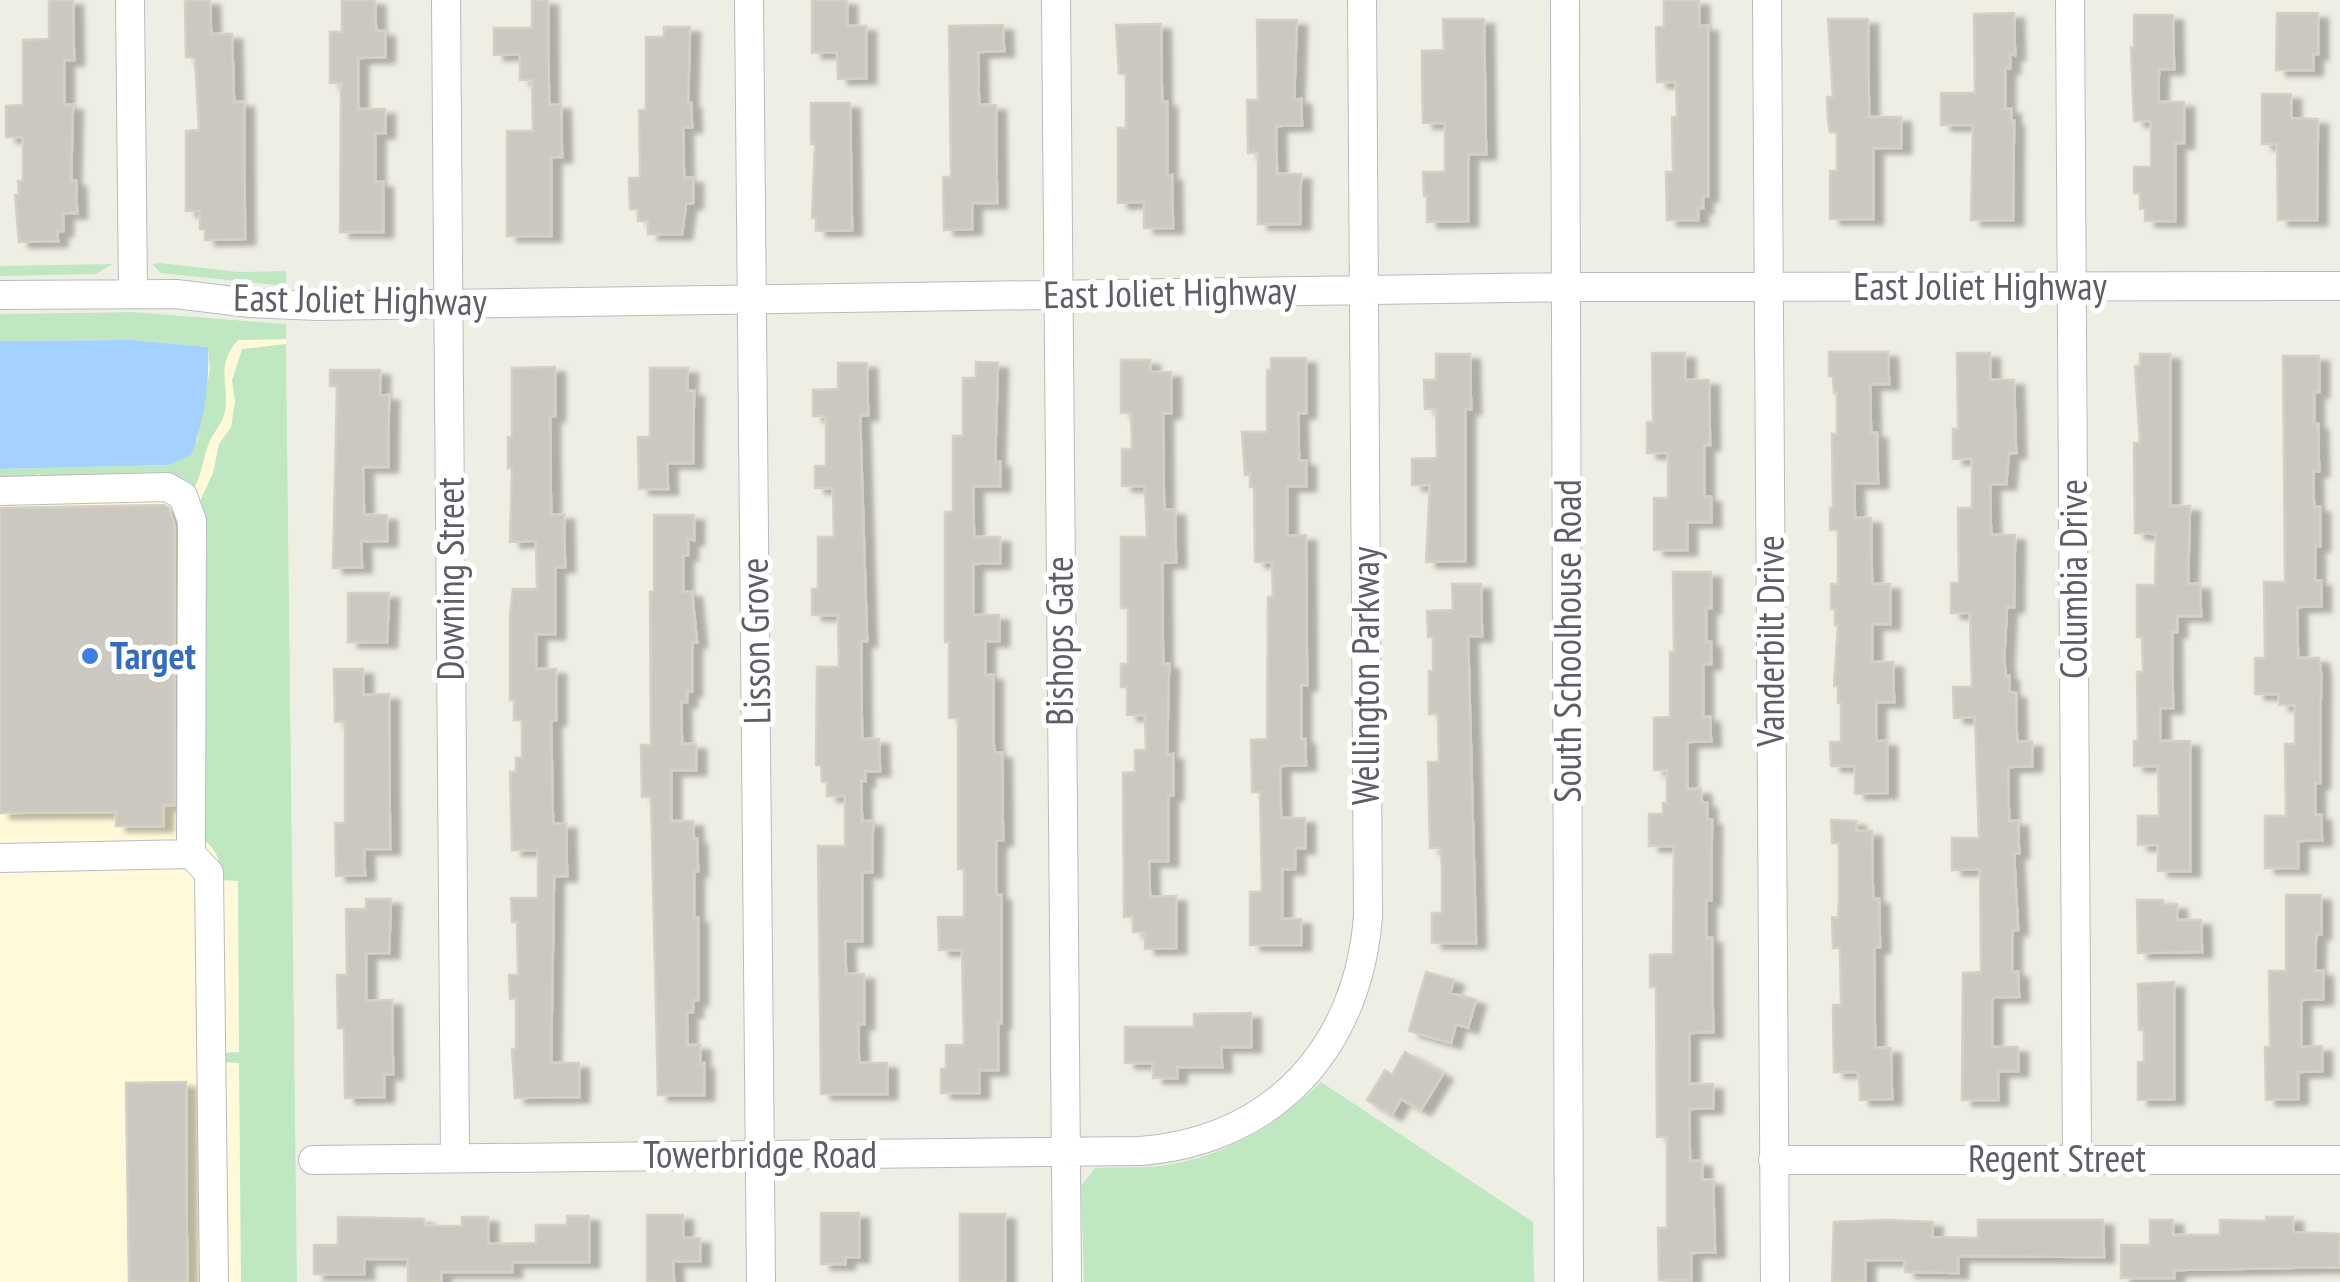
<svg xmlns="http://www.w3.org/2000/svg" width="2340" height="1282" font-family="'PT Sans Narrow',sans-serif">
<defs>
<filter id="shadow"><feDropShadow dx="10" dy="5.5" stdDeviation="2.5" flood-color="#0004"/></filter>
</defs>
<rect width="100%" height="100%" fill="#efeee4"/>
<path fill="#fff9d9" d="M134,312L286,324L297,1282H0V314Z"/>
<path fill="#bfe8c2" d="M159,263L238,272L286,271V286L161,273L152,264Z
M113,264L96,274L0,276V266Z
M134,312L286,324V339L238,340C213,368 232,389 224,415C221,425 213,433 209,443C203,457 203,470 195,487L173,477L68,478L37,474L36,481L0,480V469L169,465L197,441L210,369L208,347L132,340L0,341V314Z
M286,344L297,1282H241L239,1063L223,1062L220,1053L239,1052L238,881L220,880C220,861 219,853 205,841L201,499L213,473L219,444L231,427L235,402L232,380L242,349Z
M1321,1082L1533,1222L1534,1282H1084L1081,1186L1095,1168C1120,1166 1148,1169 1173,1164C1232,1153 1279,1123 1321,1082Z"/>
<path fill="#a4d1ff" d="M132,340L208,347C210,381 204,423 191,455L169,465L0,469V341Z"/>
<path fill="#cac8c1" stroke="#d4d0c2" stroke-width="2.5" filter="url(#shadow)" d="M49,0H73L74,60H64V105H73L71,181H76L77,213H63V231H57L58,241L19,242L15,195H19L18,181H23V137H6V106L23,105V40L49,39Z
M185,0H210L211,34H232L234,102H244L245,239L205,240V229H200V211H186V131L199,130L195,58L186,57Z
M342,0H375L376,31H385V57L358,58V109H385V133H375V182H383V232H340L341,83H330V32H342Z
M532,0H548L549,105L561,104L562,157H551V236H507V131H533L532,80H520V54L494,55V28H532Z
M812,0H847V26H866V78L838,79L837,52L812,53Z
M1664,0H1699V26H1708V196H1703V208H1698V220H1667L1666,172H1673L1672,117H1677L1676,82H1657L1656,27H1664Z
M2014,13L2015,55L2010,54V68H2005V109H2011V121H2014L2013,220H1971L1973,125H1941V93H1975L1974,14Z
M2277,13H2318V54H2313V70H2276Z
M2134,15H2173L2174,69H2159L2158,102H2184V143H2175V221H2145V208L2140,209V193H2134V167H2151V121H2134L2131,48H2134Z
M1443,19H1484L1486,154H1468V221L1427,222V196H1424L1423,172H1445V123H1423L1422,74V51L1444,50Z
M1828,19H1868L1869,117H1901V148H1873V219H1830V171H1837V132H1830L1828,121L1827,97H1833Z
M1257,20H1297L1294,100L1301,99L1302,125L1276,126L1277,174H1301L1300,224H1258V152L1248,153L1247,100H1258Z
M1161,24L1162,102H1167V176L1172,175L1173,228H1144V202L1118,203V128H1126V74H1119L1116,25Z
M1003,25L1004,51L978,52L979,105H996L997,203H972V229L944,230L943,177H951L949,26Z
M664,27H690L688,103H691L692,127H683L684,178H693V203L686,204L682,234H648V221H638V209H630L629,178H640L639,110H646V37H664Z
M2262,94H2291V118L2318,119L2317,220H2278L2277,144H2262Z
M811,103H850L852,230L816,231V218H812L815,144H811Z
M1829,352H1888L1889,384H1870L1871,433H1877L1878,483H1854L1855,518H1871L1872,584H1890V624H1872V662H1893L1894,702H1876V741H1887V793L1855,794V766H1831L1830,742H1841V703H1838V686H1834L1838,625H1835V608L1831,609V584H1838V530H1830V508H1833L1832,434H1837V393H1834L1833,376H1829Z
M1652,353H1685V380H1709L1710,445H1704V497H1711V522H1687V550H1654V498H1668V453H1647V422H1653Z
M1957,353H1990V380H2014L2016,453H2009L2006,484H1990L1991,535H2015L2014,607H2007L2004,661L2006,676H2009V692L2016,693L2017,742L2032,741V766L2008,767L2009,821H2018L2019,853H2014L2018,930H2012V972H2018L2019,997H1994L1992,1001V1047H2018V1071H1998V1100H1962L1963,973L1981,972L1980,869L1952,870V838H1979L1975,717L1954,718L1953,687H1972L1970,613H1951V583H1959L1958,508H1972V459H1953V429H1958Z
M1436,354H1470L1471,409H1465V561L1426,562L1430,485H1412V459L1437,458L1436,409H1425L1424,380H1436Z
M2140,354H2170V506H2190L2188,584H2200L2201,616H2177V632H2172L2173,708H2160V741H2190V871H2158V845H2138V816H2159L2158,766H2134V741H2138L2137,672H2143L2142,637H2137V585H2155L2156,534L2135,533L2134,443H2140L2135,366H2140Z
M2283,356H2319V392H2314V424H2318L2319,471H2313L2314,507H2320V546H2315V581H2321V606L2297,607L2298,658H2319L2321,674L2320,783H2315V815H2321L2322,840L2298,841V868H2265V816H2286L2285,744H2295V705H2279V694H2255V658H2265L2264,582H2285Z
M1271,358H1306V413H1298L1299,461H1306V486H1287V536L1306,535L1307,685H1301V739H1305L1306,765L1280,766L1281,818H1305V848H1295V869H1282V919H1301V945H1250V892H1262L1260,792H1252L1251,740L1267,739L1268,597H1273L1272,562H1255L1254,487H1250V474L1245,475L1242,432H1267V370H1271Z
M1121,360H1150V372H1171V413H1163L1164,510H1175L1176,562L1162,563L1163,664H1169L1167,755L1173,754V795H1168V861H1149L1150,897L1176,896V948L1145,949V932H1133V916L1124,917L1123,773L1135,772V750H1146L1145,715H1127V687H1121V664H1128V608H1121V537H1147L1145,486H1122V449H1132L1131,413H1121Z
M976,362L998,363L995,462H1000V486H973L974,537H1000V563L973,564V615H999V641H985V675H993V740L995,753H1002L1003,840L996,841V895H1001V1023H998V1070H979V1093H941V1069L946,1068V1045H964L962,950H939L938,917H964V869H958V718H949V642H945V512H953V436H963V378H976Z
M838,363H867L868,415H860L867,641H861L862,739H879L880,771H865V781H861L862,821H873L872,872H862V941H845L846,974H864V1024H858L859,1063H887V1094H821L818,846H845V796H827V782H822L821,765H816L817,667H839L838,615H812V589H818V537H834L833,488H815V466H826V416H813V390L838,389Z
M555,367V416H550L551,515L564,514L565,567H555V634H536V669H556V720H551L553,824L566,823L567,876H554L551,1063H579V1097L515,1098L512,1049H516V998L510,999L509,975H518L517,922H512L511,898H538V850H512L510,772H516V758H522V720H514V700H510V615L513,589H537L536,541L510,542L512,468H508V437H512V368Z
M650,368H688L687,391H694L693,463H667L668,489H639L638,437H650Z
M330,370H380V396L389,395L388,467H363L364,515H387V541H361L362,567L333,568L337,386H330Z
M164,505L169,508L174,524V805H163V826H116V812L0,813V508Z
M654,515H694V540L688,539V555H683V592H692L697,642H692V691H687V702H681L682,744H696V770H671V821H693L694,840L697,839L698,871H694V918H698V1000H693V1012H687V1045H700V1064L704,1063V1095H658L651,797H642L641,745H651L650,592H654Z
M1673,572H1711V608H1706V642H1711V664H1703V717H1710L1711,741L1687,742V789H1701L1702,803H1707V820H1712L1711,900H1706V938H1712L1713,1032L1689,1033V1084H1713V1108L1689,1109L1690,1161H1702V1180H1713L1715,1252L1691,1253V1280H1659L1658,1228H1667V1137H1657L1656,987H1650V955L1673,954L1674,846H1649V814H1663V803L1667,804V770H1654V718L1670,717V652H1674Z
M1452,584H1481L1482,636H1468L1476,943H1432V913H1442V869L1441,848H1430L1428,762H1439L1438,714H1429V671H1433V637H1428L1427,611L1453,610Z
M348,593H389L387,642H348Z
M334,669H363V695L389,694L390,849H364L365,875L336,876L335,823H345V721L335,722Z
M1831,820L1856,821V831H1872L1873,899H1879L1880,947L1874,948L1875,1048H1891L1892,1099L1860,1100L1859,1076L1856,1072H1834L1833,1005H1841L1840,948H1833L1832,917L1838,918L1839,900V843H1832Z
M2286,895H2321V934H2316L2315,971H2323V999L2301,1000V1047L2322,1046V1071L2298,1072V1099L2266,1100L2265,1047H2270L2269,971H2286Z
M366,899H391L389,953H366V1001L392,1000L393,1074H384V1097L345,1098L344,1028H338L337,975H347L346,909H366Z
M2137,900H2163V905L2177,904V920H2201L2202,952L2138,953Z
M1426,972L1454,980L1450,993L1476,1000L1468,1028L1456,1024L1451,1043L1409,1031Z
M2174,982V1099L2138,1100V1062H2144V1030H2139L2138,984Z
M1251,1013V1047H1221L1222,1067H1177V1078H1153V1063H1125V1027H1194V1014Z
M1405,1052L1443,1074L1421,1110L1401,1099L1392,1115L1367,1100L1385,1070L1392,1075Z
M186,1082L187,1282H129L126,1083Z
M821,1213H859V1257H845V1264H821Z
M960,1214H1005V1282H960Z
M647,1215H683V1238H700V1261H673L674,1282H647Z
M567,1216H589V1262H512V1272H441V1282H408V1259H364V1274H314V1245H338V1217L424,1219V1226H462V1217H488V1244L536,1243V1225H567Z
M2266,1217H2293V1232L2340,1234V1267L2174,1270V1278H2121V1245H2150V1220H2173V1235H2220V1220L2266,1221Z
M1886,1220L1933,1222L1932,1237L1978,1238V1220H2103L2104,1257L1958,1256V1273L1905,1272V1260H1865V1282H1832L1834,1222Z"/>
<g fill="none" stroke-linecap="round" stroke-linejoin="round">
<defs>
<path id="minor" d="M130,0L133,293
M446,0L455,1157
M749,0L761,1282
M1056,0L1067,1282
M1565,0L1569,1282
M1767,0L1775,1282
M2070,0L2077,1159
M0,295L176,294L250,303L318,306L1567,287L2340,286
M0,491L167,487L183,496L192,521L191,854
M0,858L191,854L209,873L214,1282
M313,1160L1141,1151C1275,1140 1358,1047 1368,916L1362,0
M1773,1160H2340"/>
</defs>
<use href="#minor" stroke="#b9bbc1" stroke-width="30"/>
<use href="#minor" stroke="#fff" stroke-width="28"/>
</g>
<circle fill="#3f7fe0" stroke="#fff" stroke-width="4" cx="90" cy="656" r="10"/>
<g text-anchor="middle" stroke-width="10" stroke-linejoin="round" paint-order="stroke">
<g font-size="38" fill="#5c5f65" stroke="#fff">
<text x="1980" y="300">East Joliet Highway</text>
<text transform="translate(1170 293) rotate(-1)" y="13">East Joliet Highway</text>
<text transform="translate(360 300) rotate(1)" y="13">East Joliet Highway</text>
<text transform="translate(451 579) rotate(-90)" y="13">Downing Street</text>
<text transform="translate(2074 579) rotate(-90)" y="13">Columbia Drive</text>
<text transform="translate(756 641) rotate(-91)" y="13">Lisson Grove</text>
<text transform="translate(1060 641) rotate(-90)" y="13">Bishops Gate</text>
<text transform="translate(1568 641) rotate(-90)" y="13">South Schoolhouse Road</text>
<text transform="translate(1771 641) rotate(-90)" y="13">Vanderbilt Drive</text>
<text transform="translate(1366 676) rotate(-90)" y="13">Wellington Parkway</text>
<text x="760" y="1168">Towerbridge Road</text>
<text x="2057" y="1172">Regent Street</text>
</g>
<g font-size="38" font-weight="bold" fill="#366cbe" stroke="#fff" text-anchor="start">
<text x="110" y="669">Target</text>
</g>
</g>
</svg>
